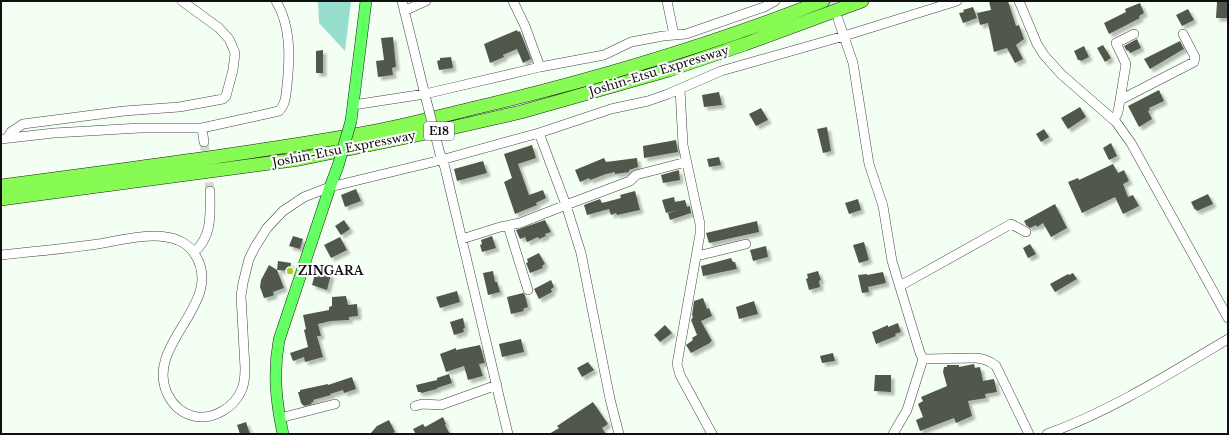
<svg xmlns="http://www.w3.org/2000/svg" width="1229" height="435" font-family="'Libre Baskerville',serif">
<defs>
<filter id="shadow"><feDropShadow dx="3.5" dy="3.5" stdDeviation="1" flood-color="#0004"/></filter>
</defs>
<rect width="100%" height="100%" fill="#f3fff3"/>
<path fill="#98decf" d="M318,1H351L345,51L319,23Z"/>
<path fill="#51594b" filter="url(#shadow)" d="M989,1H1008L1016,26L1019,25L1024,39L1016,45L1023,59L1015,63L1007,48L994,52L988,23L980,25L977,13L991,10Z
M1217,2H1228V18H1216Z
M1140,3L1144,13L1139,16L1140,18L1109,34L1104,23L1126,12L1125,9Z
M973,7L977,18L963,23L959,13L964,12L963,10Z
M1188,9L1194,20L1182,26L1176,15Z
M517,30L518,32L520,31L521,34L531,59L523,63L517,49L503,55L504,57L490,63L484,44Z
M393,37L396,67L392,68L393,75L378,77L376,61L384,60L381,38Z
M1137,39L1141,48L1130,53L1128,50L1127,51L1124,46Z
M1180,41L1184,49L1182,50L1150,69L1144,59Z
M1103,45L1111,58L1105,62L1097,48Z
M1084,46L1089,57L1081,61L1080,60H1078L1074,51Z
M323,50V73H316V51Z
M451,57L453,68L439,70L437,61L440,60V58Z
M1159,90L1164,101L1149,108L1150,110L1148,111L1152,119L1139,127L1128,106Z
M719,92L722,105L704,107L702,95Z
M1080,107L1086,117L1068,129L1061,118Z
M761,108L768,120L756,126L749,114Z
M827,127L831,151L823,153L817,129Z
M1044,129L1049,137L1041,142L1036,134Z
M676,140L678,152L644,158L643,146Z
M1111,143L1117,156L1109,160L1103,148Z
M532,145L536,158L518,164L529,195L543,190L546,198L536,203L537,205L515,214L504,182L512,178L504,154Z
M719,157L721,165L709,167L707,159Z
M604,158L606,162L637,158L638,167L629,170V172L615,174V172L606,174L590,180L589,178L580,182L575,170Z
M483,161L487,173L457,181L454,169Z
M1113,164L1118,173L1124,170L1129,181L1123,184L1128,197L1133,195L1139,206L1123,214L1115,197L1082,213L1068,182L1078,178L1079,180Z
M679,170L680,180L663,183L661,175Z
M356,189L361,201L345,207L341,195Z
M635,191L640,210L617,215L616,213L611,215L609,209L587,215L584,205L589,203L600,199L602,203L621,198L620,195Z
M1208,194L1213,204L1197,211L1196,209L1195,210L1191,202Z
M674,197L675,202L685,200L687,207L690,206L691,213L670,220L668,213L679,210L666,213L662,200Z
M858,199L861,210L849,214L845,203Z
M1055,204L1067,228L1051,237L1043,223L1037,227L1036,225L1030,228L1026,225L1024,221Z
M344,220L350,229L341,235L335,226Z
M545,220L551,232L545,234L546,236L539,239L538,237L527,242L525,237L520,239L516,230Z
M757,221L759,232L709,243L706,233Z
M293,236L303,239L300,249L289,246Z
M492,236L496,248L482,252L480,245L482,244L481,240Z
M340,237L347,250L331,258L324,245Z
M864,242L869,260L859,263L853,245Z
M1030,244L1036,254L1028,258L1023,248Z
M766,246L768,257L753,261L750,250Z
M539,253L545,264L542,266L543,268L530,273L526,263L528,262L527,259Z
M731,258L733,262H735L737,269L703,276L701,266Z
M278,261L291,263L290,271L277,270Z
M269,265L277,270L284,288L273,292L274,295L272,296L264,298L260,287L261,280Z
M316,270L331,274L327,290L312,285Z
M493,271L495,282H497L500,292L488,295L483,273Z
M818,271L821,280L819,281L820,287L809,290L806,279L808,278L807,274Z
M883,272L886,283L868,287L869,292L862,293L858,275L867,274V275Z
M1073,273L1077,279L1055,292L1050,284L1068,274L1069,275Z
M551,280L554,287L551,289L552,292L539,299L534,289Z
M457,291L460,302L440,308L436,297Z
M523,293L525,295L528,307L523,309L524,311L511,314L507,297Z
M346,296L348,305L357,304L358,316L349,317V320L331,321L318,324L321,336H317L323,357L305,362L304,357L293,361L290,353L308,347L304,330L306,329L303,315L329,310V307L332,306V297Z
M703,298L707,309L709,308L712,316L701,321L712,341L710,342V343L691,353L686,345L693,340L692,338L697,335L691,320L693,317L692,315L694,301Z
M754,301L758,314L739,319L736,307Z
M463,318L465,328L463,329L464,332L454,335L450,322Z
M898,323L901,332L895,334L896,336L876,344L872,332L888,325V327Z
M665,325L672,333L660,342L654,335Z
M521,339L524,352L502,357L499,344Z
M480,345L485,363L479,364L483,376L468,380L464,366L446,372L440,354L456,348V350Z
M833,353L835,361L822,363L820,356Z
M588,362L594,370L582,377L577,368Z
M974,364L975,368L980,367L983,381L994,379L997,392L985,394L986,398L968,401L972,416L956,423L954,418L920,431L916,420L923,417L918,404L923,401L921,397L947,386L943,372L944,367H947V365H959V367Z
M449,374L452,383L437,388V389L421,393V392H418L416,385L437,380V378Z
M875,375H891V392L874,391Z
M352,377L356,389L344,393L343,390L330,394L331,395L313,400L314,402H311L312,404L304,406L301,403L298,392H300V390L328,384V385Z
M593,402L608,424L602,428L606,434H549L559,428L557,426Z
M443,417L446,424L445,425L450,434H413L415,433L413,429L423,424L425,427Z
M389,420L395,432L391,434H370L377,426Z
M246,422L250,434H240L237,425Z"/>
<g fill="none" stroke-linecap="round" stroke-linejoin="round">
<path stroke="#d1dbd1" stroke-width="9" stroke-dasharray="9 4.5" stroke-linecap="butt" d="M831,1L837,17
M204,142L210,191"/>
<defs>
<path id="minor" d="M402,1L426,99
M513,1L525,26L540,67
M667,1L674,35
M1019,1L1037,44L1044,55L1061,74L1116,122L1131,143L1228,318
M404,11L426,1
M838,19L853,63L869,164L883,206L892,261L920,353L923,359L974,358C983,358 989,360 996,366L1029,434
M680,89L683,145L700,224V234L677,364L680,375L712,434
M1120,100L1194,62L1195,57L1183,34
M353,105L425,94L540,67L604,55L631,42L663,36L686,34L764,7L775,1
M1112,119L1116,116L1118,112L1126,64L1116,43L1134,34
M202,128L204,142
M539,133L566,205L581,253L610,399L619,434
M7,138L11,132L23,124L124,111L179,107L223,99L226,96L233,70L235,53L233,48L229,39L219,28L182,1
M1,139L54,133L140,128H202L279,111C286,104 286,94 287,85C290,57 291,26 276,1
M440,154L445,168L508,434
M508,226L528,290
M462,239L500,227L520,223L566,205L630,181L636,175L686,162
M194,252C213,236 210,213 210,191
M1,255C31,252 61,249 91,245C113,242 145,233 166,237C177,238 188,244 194,253C228,303 142,344 168,395C173,405 182,413 193,416C213,421 235,407 242,389C245,382 245,375 245,368L241,296L243,283L249,259L255,247L267,228L283,211L304,197L330,187L441,160L539,133L611,109L648,101L668,94L721,71L844,36L957,1
M697,256L746,244
M900,286L1011,224L1026,232
M415,406L422,404L441,405L497,385
M280,418L335,404
M893,434L907,410L923,359
M1047,434C1111,411 1169,374 1228,339"/>
<path id="major" d="M351,121L366,1
M283,434C276,401 273,374 279,340L330,187L338,166"/>
<path id="highway" d="M1,186C77,176 153,166 228,155C276,148 323,141 371,132C404,126 437,117 470,109C590,81 708,46 823,1
M1,199L300,159L451,128L521,112L669,70L745,44L862,1"/>
</defs>
<use href="#minor" stroke="#434343" stroke-width="10"/>
<use href="#major" stroke="#212121" stroke-width="12"/>
<use href="#highway" stroke="#212121" stroke-width="14"/>
<use href="#minor" stroke="#fff" stroke-width="9"/>
<use href="#major" stroke="#64ff63" stroke-width="11"/>
<use href="#highway" stroke="#87fb54" stroke-width="13"/>
<defs>
<path id="minor-bridge" d="M426,99L440,154"/>
<path id="major-bridge" d="M338,166L351,121"/>
</defs>
<use href="#minor-bridge" stroke="#434343" stroke-width="10" stroke-linecap="butt"/>
<use href="#major-bridge" stroke="#212121" stroke-width="12" stroke-linecap="butt"/>
<use href="#minor-bridge" stroke="#fff" stroke-width="9"/>
<use href="#major-bridge" stroke="#64ff63" stroke-width="11"/>
</g>
<circle fill="#a8c91f" stroke="#fff" stroke-width="1.5" cx="290" cy="271" r="4"/>
<g text-anchor="middle" stroke-width="4" stroke-linejoin="round" paint-order="stroke">
<rect fill="#fff" stroke="#585858" stroke-width="1" x="424" y="122" width="30" height="18" rx="3"/>
<g font-size="11" font-weight="bold" fill="#101010">
<text x="439" y="135">E18</text>
</g>
<g font-size="12" fill="#101010" stroke="#fff">
<text transform="translate(659 71) rotate(-17)" y="4">Joshin-Etsu Expressway</text>
<text transform="translate(344 149) rotate(-11)" y="4">Joshin-Etsu Expressway</text>
</g>
<g font-size="12" font-weight="bold" fill="#101010" stroke="#fff" text-anchor="start">
<text x="298" y="275">ZINGARA</text>
</g>
</g>
<rect width="1229" height="435" fill="none" stroke="#101010" stroke-width="4"/>
</svg>
